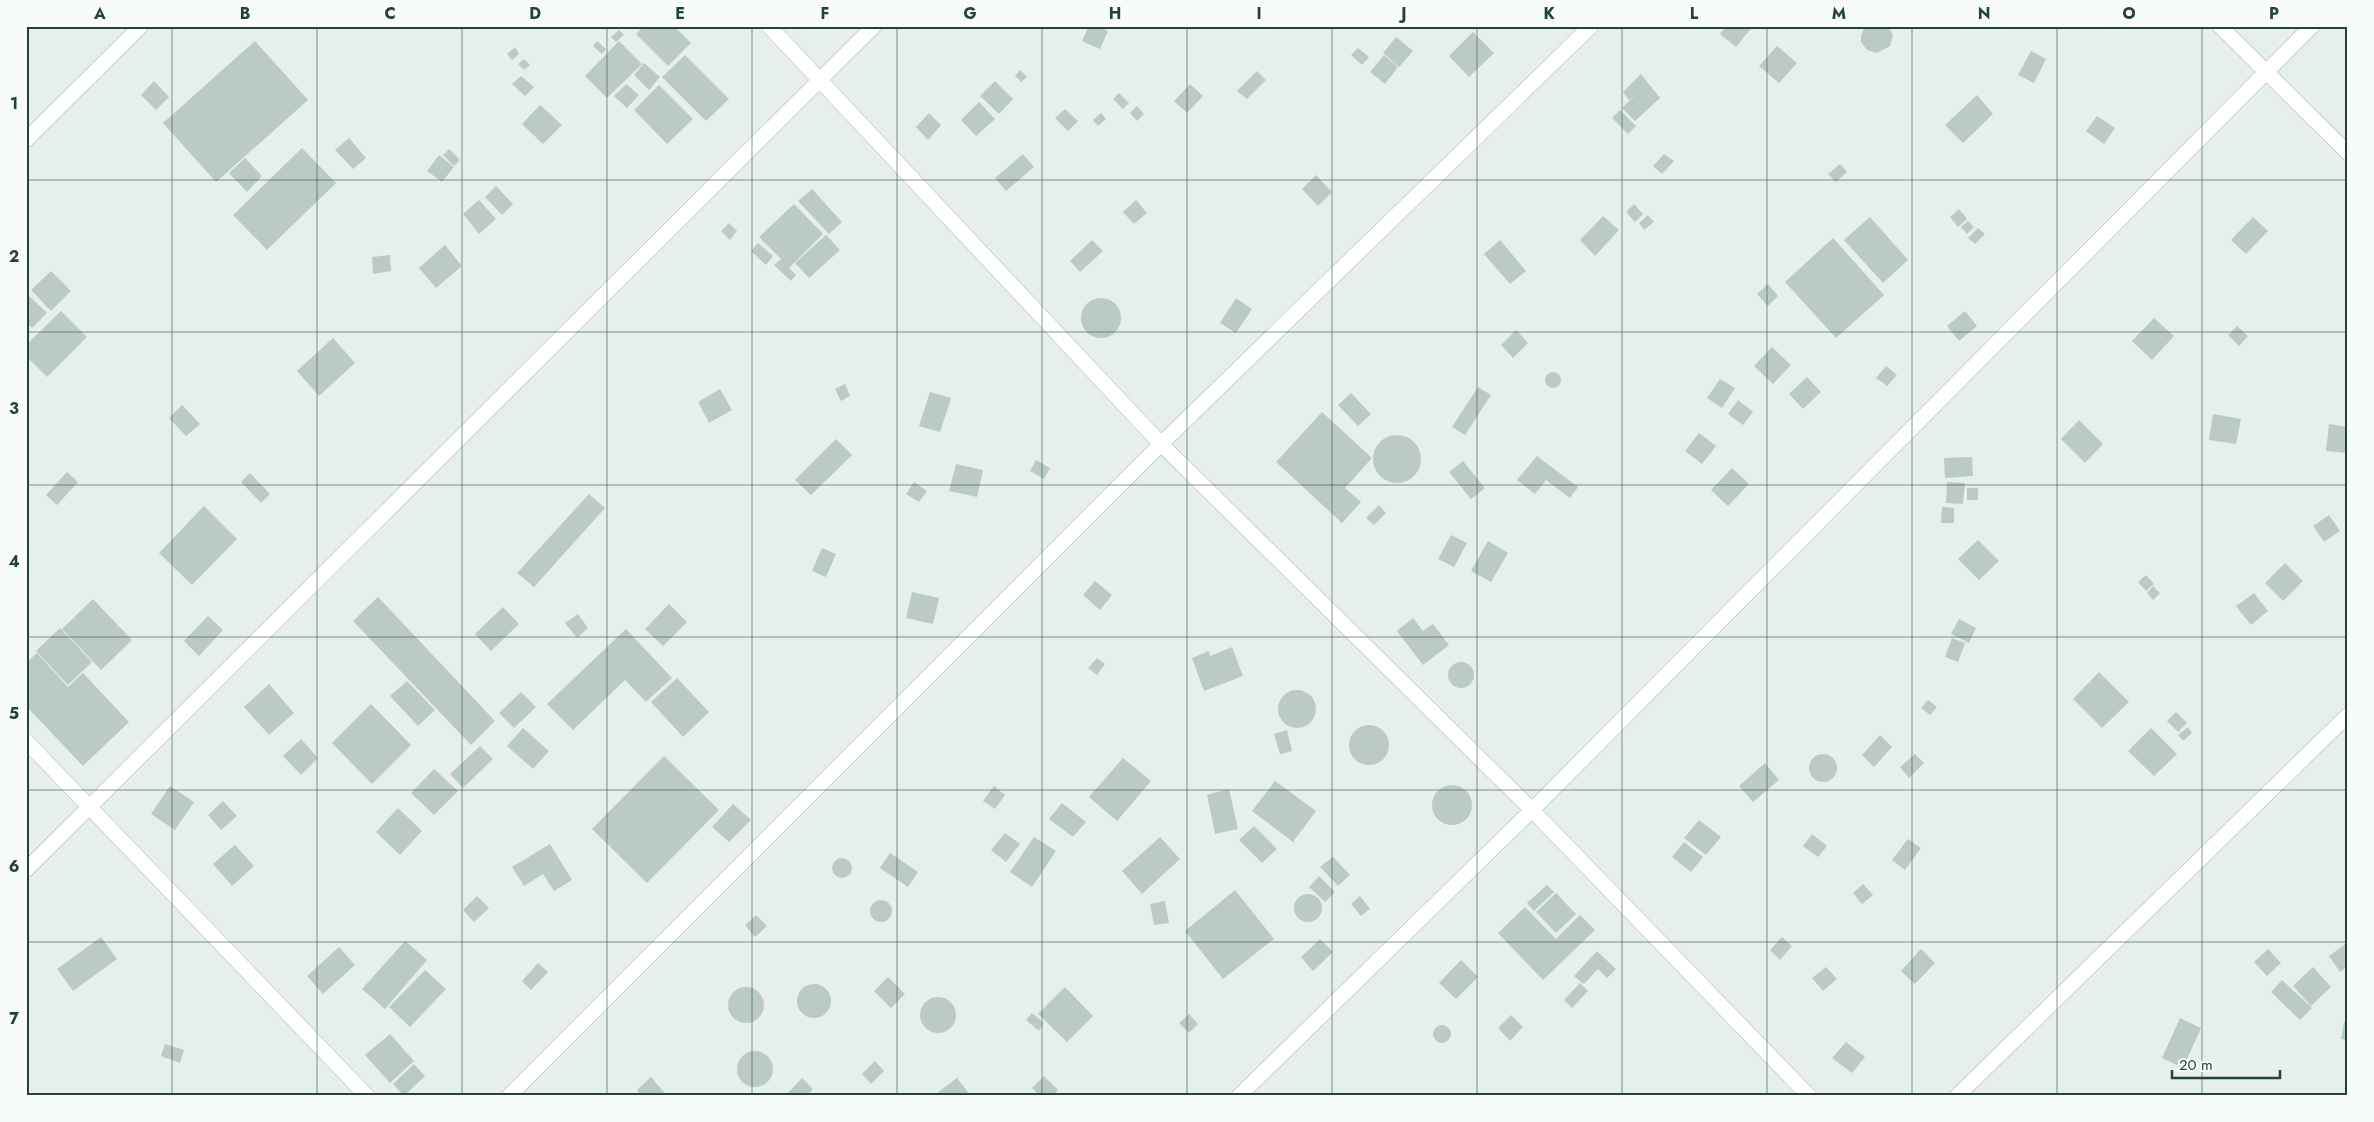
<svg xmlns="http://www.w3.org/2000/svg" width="2374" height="1122" font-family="Jost,sans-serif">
<rect width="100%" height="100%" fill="#e6efeb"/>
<path fill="#bbcac4" d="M644,26H674L691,43L668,66L636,34Z
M1089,26H1097L1108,31L1100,49L1082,41Z
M1727,26H1753L1736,47L1720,34Z
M1865,26H1888L1893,35L1890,46L1877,53L1867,50L1861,42V36Z
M619,30L624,35L616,42L611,37Z
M1473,32L1494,53L1469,77L1449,56Z
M1396,37L1413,51L1399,67L1383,53Z
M255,41L308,100L216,182L163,123Z
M597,41L606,49L602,54L593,46Z
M619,41L642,64L607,98L585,76Z
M1777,46L1797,63L1779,83L1759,66Z
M515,47L519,54L512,60L507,54Z
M1358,48L1369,57L1362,65L1351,55Z
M2031,51L2046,59L2034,83L2018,75Z
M685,55L729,99L706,121L662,77Z
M1384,55L1398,67L1385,84L1370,72Z
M524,59L530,65L524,70L518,64Z
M644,63L660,77L649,90L634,75Z
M1020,70L1027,77L1021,82L1015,76Z
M1257,71L1266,80L1247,99L1237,91Z
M1641,74L1660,98L1635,121L1622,108L1638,92L1629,100L1623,92Z
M521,76L534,87L525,96L512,84Z
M154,81L169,97L156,110L141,95Z
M995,81L1013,99L999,114L980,96Z
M626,84L639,95L627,108L614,96Z
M1190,84L1203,96L1187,113L1174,101Z
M659,85L693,119L667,144L634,110Z
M1119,93L1129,103L1123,109L1113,99Z
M1977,95L1993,114L1963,143L1945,125Z
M979,102L995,119L976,136L961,120Z
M540,105L562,125L543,144L522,124Z
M1137,106L1144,114L1137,121L1130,113Z
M1065,109L1078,121L1068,131L1055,118Z
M1620,110L1636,126L1628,134L1612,118Z
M929,113L941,125L928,140L916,127Z
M1101,113L1106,119L1098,126L1093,120Z
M2097,116L2115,128L2104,144L2086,131Z
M349,138L366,158L353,169L335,150Z
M302,148L336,183L267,250L233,215Z
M449,149L460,160L454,166L443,155Z
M1023,154L1034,167L1006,191L995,178Z
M1664,154L1674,161L1662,174L1653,166Z
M439,155L454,167L442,182L427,171Z
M245,158L262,176L247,192L229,173Z
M1840,164L1847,172L1836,182L1828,174Z
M1316,175L1332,192L1318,206L1302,189Z
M496,186L513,204L502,215L485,197Z
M812,189L842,222L829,234L798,201Z
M479,200L496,219L479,234L463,214Z
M1136,200L1147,213L1134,224L1123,212Z
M794,204L823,234L789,268L796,275L791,281L774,265L781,259L759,237Z
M1634,204L1643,214L1635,222L1626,212Z
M1959,209L1967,219L1958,227L1950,217Z
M1648,215L1654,222L1644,230L1639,223Z
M1603,216L1619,230L1595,256L1580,240Z
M1870,217L1908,260L1883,283L1844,240Z
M2253,217L2268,231L2246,254L2231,240Z
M1968,221L1974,227L1967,234L1961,227Z
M729,223L737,231L730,240L721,231Z
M1978,228L1985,234L1975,244L1968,238Z
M826,235L840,250L809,278L795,263Z
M1833,238L1884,295L1836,338L1785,282Z
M1092,240L1103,251L1080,272L1070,261Z
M1500,240L1526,271L1510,284L1484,254Z
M758,243L773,256L766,265L751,251Z
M445,245L462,266L436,288L419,268Z
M390,255L391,271L373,274L372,257Z
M51,271L71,291L51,311L31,290Z
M1768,284L1778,296L1768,306L1757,294Z
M26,293L47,313L32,328L26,322Z
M1236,298L1252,309L1236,333L1220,323Z
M1081 318a20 20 0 1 1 40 0a20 20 0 1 1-40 0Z
M61,311L87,337L47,377L26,356V345Z
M1965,311L1977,326L1959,341L1947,326Z
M2154,318L2174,336L2152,360L2132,341Z
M2237,326L2248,336L2239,346L2228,335Z
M1516,330L1528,343L1513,358L1501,345Z
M333,338L355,363L319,396L297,371Z
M1772,347L1791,365L1773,384L1754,366Z
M1886,366L1897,375L1887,386L1876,378Z
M1545 380a8 8 0 1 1 16 0a8 8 0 1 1-16 0Z
M1807,377L1821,392L1803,409L1789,394Z
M1720,379L1735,388L1722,408L1707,398Z
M845,384L850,396L841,401L835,389Z
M1478,387L1491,395L1465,435L1452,427Z
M720,389L732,410L709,423L698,402Z
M930,392L951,398L940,432L919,426Z
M1351,393L1371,414L1358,426L1338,405Z
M1738,400L1753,412L1743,425L1728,414Z
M182,405L200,424L186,436L169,418Z
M1322,412L1372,458L1345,488L1361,502L1342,523L1276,462Z
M2213,414L2241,419L2236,444L2209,440Z
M2079,420L2103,444L2085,463L2061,439Z
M2329,424L2348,427L2347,453L2326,451Z
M1699,433L1716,446L1702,464L1685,451Z
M1373 459a24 24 0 1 1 48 0a24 24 0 1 1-48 0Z
M836,439L852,455L811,495L795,480Z
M1537,456L1578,487L1570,498L1546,480L1535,494L1517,480Z
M1972,457L1973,476L1945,478L1944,458Z
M1036,460L1050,468L1044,479L1030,471Z
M1463,461L1485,488L1471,499L1449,472Z
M956,464L983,470L977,497L949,491Z
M1732,468L1749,484L1728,506L1711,490Z
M67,472L78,482L57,505L46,495Z
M250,473L270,494L261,503L241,482Z
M914,482L927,491L919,502L906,494Z
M1947,482L1965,483L1963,504L1946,503Z
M1967,488H1978V500H1967Z
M589,494L605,508L534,587L517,573Z
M1379,505L1386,513L1374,525L1366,518Z
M204,506L237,539L192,585L159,553Z
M1942,507L1954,508V523H1941Z
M2329,515L2340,531L2324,542L2313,526Z
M1451,535L1467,543L1454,567L1438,559Z
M1978,540L1999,561L1979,580L1958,559Z
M1488,541L1508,553L1491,582L1471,571Z
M822,548L836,554L826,577L812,571Z
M2285,563L2303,581L2283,601L2265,583Z
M2146,575L2154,584L2146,591L2138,582Z
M1095,581L1112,595L1100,610L1083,595Z
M2153,586L2160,593L2153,600L2147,593Z
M912,592L939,598L933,624L906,618Z
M2254,593L2268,611L2251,625L2236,606Z
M378,597L495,721L471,745L353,621Z
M93,599L132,640L101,670L62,629Z
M669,604L687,622L663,646L645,629Z
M503,607L519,624L491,651L475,634Z
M578,614L588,628L577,638L565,623Z
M208,616L223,630L199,656L184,641Z
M1413,618L1423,631L1433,624L1449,645L1423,665L1397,631Z
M1959,619L1976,628L1969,643L1951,634Z
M60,628L92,662L68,685L36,651Z
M626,629L672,678L646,702L625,680L573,730L547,704Z
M1952,638L1965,643L1958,662L1945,657Z
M1232,647L1243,676L1204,691L1192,658L1209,651L1210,656Z
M37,653L68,687L83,673L129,722L83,766L26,706V663Z
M1097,658L1105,664L1097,675L1088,668Z
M1448 675a13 13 0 1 1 26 0a13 13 0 1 1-26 0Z
M2099,672L2129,702L2102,728L2073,699Z
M677,678L709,712L683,737L651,702Z
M407,681L435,710L418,726L390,696Z
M269,684L294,713L269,735L244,707Z
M1278 709a19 19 0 1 1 38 0a19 19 0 1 1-38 0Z
M521,692L536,707L514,728L499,713Z
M1928,700L1937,707L1930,715L1921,708Z
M371,704L411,745L372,784L332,743Z
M2176,712L2187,723L2178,732L2167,721Z
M1349 745a20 20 0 1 1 40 0a20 20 0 1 1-40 0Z
M2188,727L2192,733L2183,741L2178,735Z
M523,728L549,751L533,769L507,746Z
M2151,728L2177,754L2154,776L2128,751Z
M1287,730L1292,751L1280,754L1274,734Z
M1880,735L1892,747L1874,767L1862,755Z
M301,739L318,758L301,775L283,756Z
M480,746L493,759L463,788L450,774Z
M1809 768a14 14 0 1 1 28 0a14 14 0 1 1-28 0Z
M1915,754L1924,763L1909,778L1900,767Z
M664,756L719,810L647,883L592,829Z
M1123,758L1151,781L1117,821L1089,797Z
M1765,763L1779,780L1753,802L1739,786Z
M434,769L458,791L434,815L411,793Z
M1275,781L1316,811L1293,842L1252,811Z
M1432 805a20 20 0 1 1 40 0a20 20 0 1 1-40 0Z
M170,786L194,802L175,830L151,814Z
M994,786L1005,795L995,809L983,801Z
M1229,789L1238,829L1215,834L1207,795Z
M223,801L237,816L221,830L208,815Z
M1062,803L1086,822L1073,837L1049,819Z
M733,804L751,820L729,842L712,827Z
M398,808L422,831L400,855L376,832Z
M1699,820L1721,837L1706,855L1684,838Z
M1254,826L1277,849L1262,863L1239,840Z
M1005,833L1020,844L1006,862L991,850Z
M1812,834L1827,846L1818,857L1803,846Z
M1034,837L1056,851L1032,887L1010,872Z
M1160,837L1180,859L1142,894L1122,871Z
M1908,839L1921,848L1905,870L1892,860Z
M1684,842L1703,857L1691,872L1672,857Z
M550,844L572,880L554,891L543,874L524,886L512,867Z
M235,845L254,866L232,886L213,864Z
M890,853L918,872L908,887L880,868Z
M1333,857L1350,875L1338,886L1320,867Z
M832 868a10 10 0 1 1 20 0a10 10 0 1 1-20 0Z
M1319,876L1335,892L1325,902L1309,887Z
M1863,884L1873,895L1862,904L1853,893Z
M1547,885L1554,892L1534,911L1527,903Z
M1235,890L1274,939L1223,979L1185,931Z
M1556,893L1576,914L1556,933L1536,912Z
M1294 908a14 14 0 1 1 28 0a14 14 0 1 1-28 0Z
M477,896L489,908L474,922L463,910Z
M1360,896L1370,909L1361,916L1351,904Z
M870 911a11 11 0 1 1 22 0a11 11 0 1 1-22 0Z
M1165,901L1169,923L1154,925L1150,904Z
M1525,907L1556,939L1580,915L1595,930L1543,980L1498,933Z
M756,915L767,926L755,937L745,925Z
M101,937L117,959L73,991L57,969Z
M1782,937L1792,946L1780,960L1770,950Z
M1320,939L1333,952L1313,971L1301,957Z
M405,941L427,960L385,1009L362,989Z
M2348,942V966L2340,972L2329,956Z
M339,947L355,965L323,994L307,976Z
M1921,949L1935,963L1915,984L1901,971Z
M2268,949L2281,963L2267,976L2254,962Z
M1597,951L1616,969L1607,978L1598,969L1584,984L1574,976Z
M1461,960L1478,977L1456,999L1439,983Z
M538,963L548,972L531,990L522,981Z
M1826,967L1837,979L1823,991L1812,978Z
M2313,967L2331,987L2311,1006L2293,986Z
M425,970L446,989L410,1027L389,1007Z
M888,977L905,994L891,1008L874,991Z
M2282,980L2312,1008L2300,1020L2271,992Z
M1580,983L1588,991L1572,1008L1564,1000Z
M797 1001a17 17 0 1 1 34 0a17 17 0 1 1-34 0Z
M1065,987L1093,1016L1067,1042L1038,1014Z
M728 1005a18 18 0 1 1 36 0a18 18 0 1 1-36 0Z
M920 1015a18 18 0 1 1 36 0a18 18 0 1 1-36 0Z
M1032,1013L1044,1023L1039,1031L1026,1020Z
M1189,1014L1198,1024L1189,1033L1179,1023Z
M1511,1015L1523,1027L1510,1041L1498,1028Z
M2180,1018L2201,1028L2183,1068L2162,1058Z
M2344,1022L2348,1023V1040L2341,1039Z
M1433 1034a9 9 0 1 1 18 0a9 9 0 1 1-18 0Z
M390,1034L414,1061L390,1083L365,1055Z
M1846,1042L1865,1057L1852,1073L1832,1058Z
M165,1044L184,1050L180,1063L161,1056Z
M737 1069a18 18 0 1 1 36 0a18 18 0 1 1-36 0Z
M875,1061L884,1071L871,1084L862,1074Z
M414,1064L425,1076L404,1096L393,1084Z
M1044,1076L1058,1090L1053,1096H1040L1032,1088Z
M651,1077L667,1096H641L637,1090Z
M802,1078L813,1089L807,1096H791L788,1093Z
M957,1078L971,1096H933Z"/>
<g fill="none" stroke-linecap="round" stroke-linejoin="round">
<defs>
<path id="minor" d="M769,26L1161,444L1532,810L1809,1096
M2220,26L2348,153
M26,140L141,26
M26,741L367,1096
M26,870L874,26
M509,1096L1161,444L1591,26
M1239,1096L1532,810L2312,26
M1957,1096L2348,715"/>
</defs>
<use href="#minor" stroke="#a8b8b2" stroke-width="16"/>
<use href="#minor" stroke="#fff" stroke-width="15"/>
</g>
<path fill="none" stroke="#24423a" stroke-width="1" stroke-opacity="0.55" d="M172,26V1096M317,26V1096M462,26V1096M607,26V1096M752,26V1096M897,26V1096M1042,26V1096M1187,26V1096M1332,26V1096M1477,26V1096M1622,26V1096M1767,26V1096M1912,26V1096M2057,26V1096M2202,26V1096M26,180H2348M26,332H2348M26,485H2348M26,637H2348M26,790H2348M26,942H2348"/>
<rect width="2374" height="1122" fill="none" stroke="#f7fbf9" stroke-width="55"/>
<path d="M2172 1070v8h108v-8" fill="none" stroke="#24423a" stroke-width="2.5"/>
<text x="2179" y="1070" font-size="15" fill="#24423a" stroke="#f7fbf9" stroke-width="4" paint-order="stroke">20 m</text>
<rect x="28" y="28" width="2318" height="1066" fill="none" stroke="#24423a" stroke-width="2"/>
<g font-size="16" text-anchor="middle" font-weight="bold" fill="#24423a">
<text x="100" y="19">A</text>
<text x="245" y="19">B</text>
<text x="390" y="19">C</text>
<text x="535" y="19">D</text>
<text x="680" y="19">E</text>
<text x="825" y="19">F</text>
<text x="970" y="19">G</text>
<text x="1115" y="19">H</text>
<text x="1259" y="19">I</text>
<text x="1404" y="19">J</text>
<text x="1549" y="19">K</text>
<text x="1694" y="19">L</text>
<text x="1839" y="19">M</text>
<text x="1984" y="19">N</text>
<text x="2129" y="19">O</text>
<text x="2274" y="19">P</text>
<text x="14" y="109">1</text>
<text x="14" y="262">2</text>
<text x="14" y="414">3</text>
<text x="14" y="567">4</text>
<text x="14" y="719">5</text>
<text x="14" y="872">6</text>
<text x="14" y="1024">7</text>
</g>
</svg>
